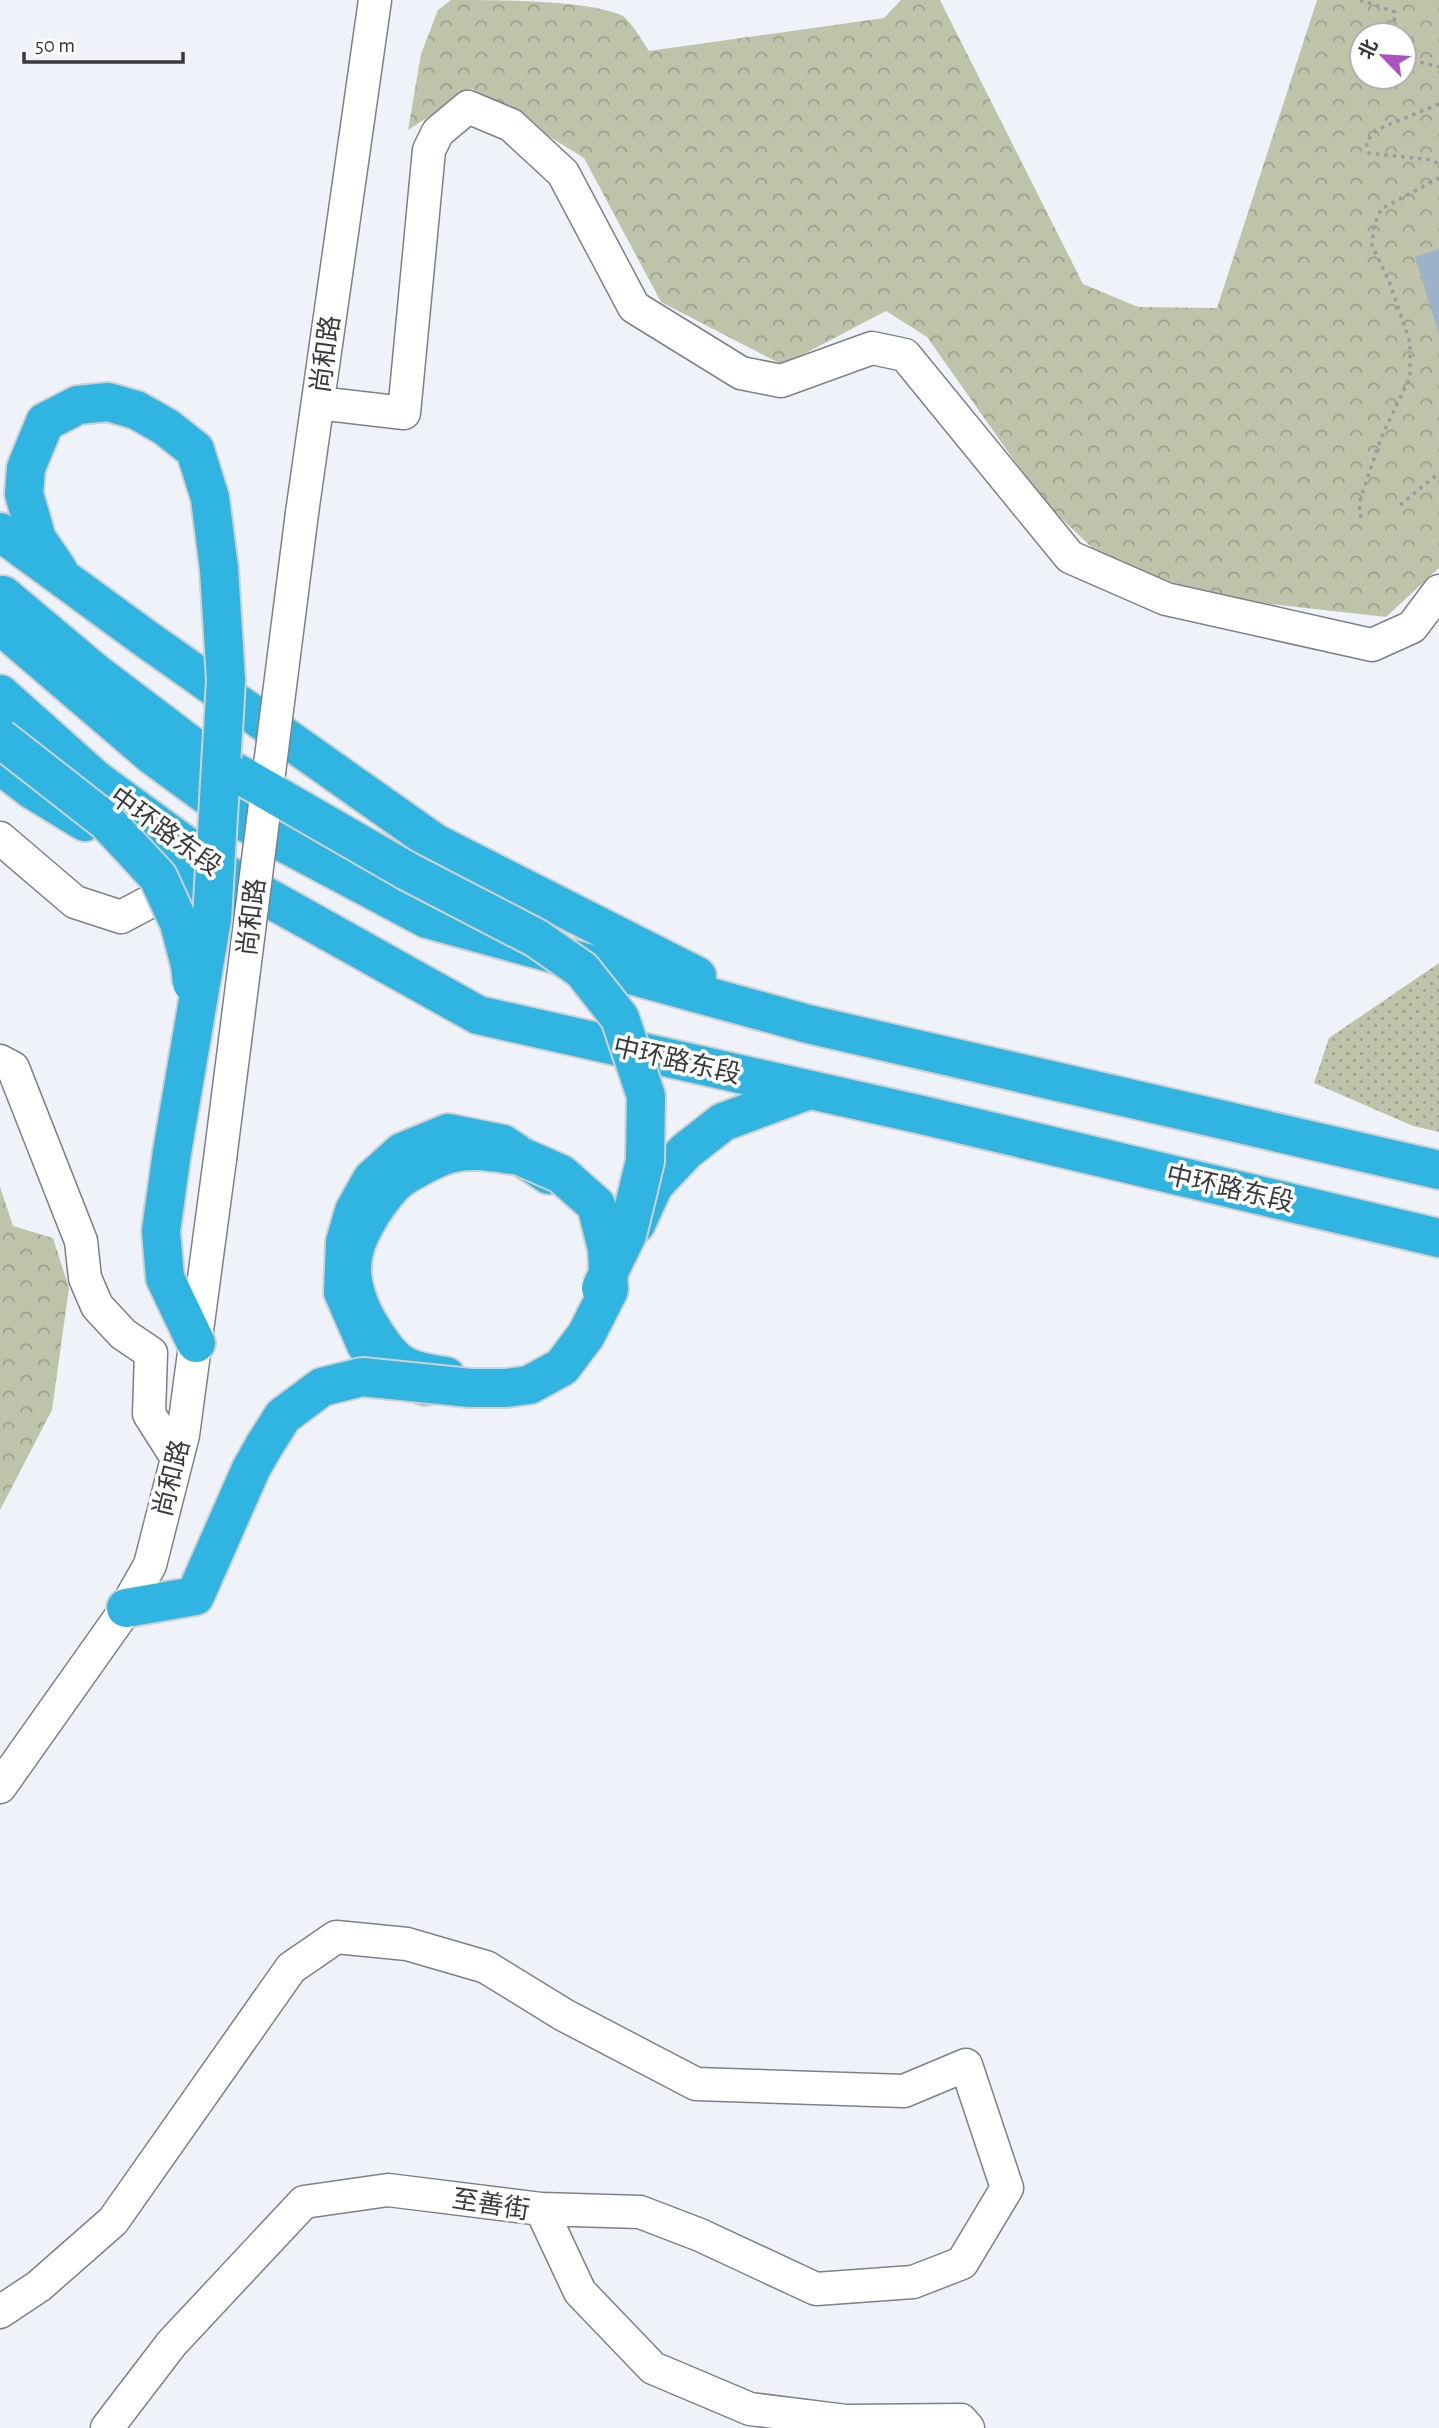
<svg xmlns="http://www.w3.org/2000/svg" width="1439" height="2428" font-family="'Alegreya Sans','Noto Sans SC',sans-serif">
<defs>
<pattern id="forest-crowns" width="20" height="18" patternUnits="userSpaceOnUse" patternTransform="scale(1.75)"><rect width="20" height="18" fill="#bec4a9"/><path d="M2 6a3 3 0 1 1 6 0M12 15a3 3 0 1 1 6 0" fill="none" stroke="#9ba08b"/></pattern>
<pattern id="park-dots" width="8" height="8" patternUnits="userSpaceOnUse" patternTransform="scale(1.75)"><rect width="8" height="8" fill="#bec4a9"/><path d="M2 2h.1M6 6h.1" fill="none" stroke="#9ba08b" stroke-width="1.8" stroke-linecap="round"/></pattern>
</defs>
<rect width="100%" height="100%" fill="#f0f2f9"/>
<path fill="url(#forest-crowns)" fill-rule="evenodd" d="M451,0C493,0 590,0 623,16C633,24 642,41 649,51L884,18L901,0H940L1083,284L1138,307L1217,308L1317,0H1439V568L1386,617L1218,598L1104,559L1042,500L927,337L886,311L783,365L661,302L584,158L472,89L408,130L421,54L438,10ZM1362,35H1404V77H1362Z
M0,1187L13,1226L53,1238L69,1288L52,1410L0,1510Z"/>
<path fill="url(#park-dots)" d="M1439,963V1132L1413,1126L1314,1083L1329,1038Z"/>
<path fill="#9db2ca" d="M1439,249V334L1415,257Z"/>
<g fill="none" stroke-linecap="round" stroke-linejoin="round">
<defs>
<path id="minor" d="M318,403L404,413L429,150L438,132L468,107L511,125L563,173L634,307L741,373L781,381L872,348L905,355L1070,557L1166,599L1372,645L1412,627L1439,591
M302,513L375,0
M0,838L75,902L121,917L174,889L179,877
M0,1061L13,1068L81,1241L85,1278L97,1306L123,1334L151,1353L149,1414L177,1458
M0,1787L121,1616L150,1565L183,1435L220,1159
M0,2312L39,2286L113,2221L291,1968L336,1937L407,1944L486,1967L564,2015L696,2084L904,2091L966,2065L1007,2188L962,2263L913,2282L816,2289L700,2235L640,2212L541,2209
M107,2428L172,2343L304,2202L388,2190L541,2209L580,2292L653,2368L750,2409L846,2421L961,2420L968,2428"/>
<path id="highway" d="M0,532L142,636L435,843L697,976
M58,570L37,539L24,494L26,468L45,422L78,405L108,402L136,410L166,427L195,450L210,498L219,569
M3,595L97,674L201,753L244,777
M0,625L153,756L239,819L427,919L808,1024L1439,1170
M0,694L95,779L222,872L478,1015L922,1115L1439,1238
M0,765L31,789L85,822
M134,851L168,872L238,907
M172,1152L161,1231L165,1278L196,1343
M636,1224L654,1185L686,1151L723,1122L809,1090
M446,1376C404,1371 393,1364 371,1327C361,1312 351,1286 352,1267C352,1239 376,1203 395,1183C403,1175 434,1159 446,1155C470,1147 496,1153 520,1156
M425,1386L390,1368L366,1345L343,1292L345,1242L354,1211L372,1179L402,1152L448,1133L503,1144L549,1175
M126,1608L195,1596L251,1469L264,1446"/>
</defs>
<use href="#minor" stroke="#7e8086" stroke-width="35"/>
<use href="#highway" stroke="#d0d0d0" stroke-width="42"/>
<path stroke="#9a9ba0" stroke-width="3.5" stroke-dasharray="3.5 5" stroke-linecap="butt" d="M1360,0L1395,12L1394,22L1366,35
M1362,37L1359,38L1362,44
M1404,58L1439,67
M1439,104L1376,130L1366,142L1369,153L1432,160L1439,164
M1400,505L1439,473
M1361,518L1359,503L1381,438L1410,377V342L1389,281L1372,245L1374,226L1381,209L1439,178"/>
<use href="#minor" stroke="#fff" stroke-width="32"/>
<use href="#highway" stroke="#30b5e2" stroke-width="38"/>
<defs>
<path id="minor-bridge" d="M220,1159L302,513"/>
<path id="highway-bridge" d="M0,738L106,821L158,877L179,923L190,965L192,983
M244,777L407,871L536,938L582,970L620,1018L646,1096L645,1161L627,1235L601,1288
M172,1152L212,919L226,680L219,569
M264,1446L283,1416L322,1387L362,1377L470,1388H506L529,1385L562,1367L586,1335L609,1290L607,1249L596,1205L561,1174L520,1156"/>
</defs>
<use href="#minor-bridge" stroke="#7e8086" stroke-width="35" stroke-linecap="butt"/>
<use href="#highway-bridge" stroke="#d0d0d0" stroke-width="42" stroke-linecap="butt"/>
<use href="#minor-bridge" stroke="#fff" stroke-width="32"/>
<use href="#highway-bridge" stroke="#30b5e2" stroke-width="38"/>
</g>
<g text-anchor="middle" stroke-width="7" stroke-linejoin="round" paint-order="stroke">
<g font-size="26" fill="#3a3a3d" stroke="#fff">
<text transform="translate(325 354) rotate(-82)" y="9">尚和路</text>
<text transform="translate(166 831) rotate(36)" y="9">中环路东段</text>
<text transform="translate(251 917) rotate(-83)" y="9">尚和路</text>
<text transform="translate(677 1060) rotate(13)" y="9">中环路东段</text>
<text transform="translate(1230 1188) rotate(13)" y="9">中环路东段</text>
<text transform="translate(171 1478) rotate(-76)" y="9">尚和路</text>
<text transform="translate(491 2204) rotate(9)" y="9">至善街</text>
</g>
</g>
<g transform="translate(1383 56) rotate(295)"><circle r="33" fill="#ffffff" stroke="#b0b0b1" stroke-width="2"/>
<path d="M0-5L12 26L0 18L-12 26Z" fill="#ab54c1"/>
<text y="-10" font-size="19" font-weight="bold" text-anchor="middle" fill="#3a3a3d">北</text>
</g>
<path d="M24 52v10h159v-10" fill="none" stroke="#3a3a3d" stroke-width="3.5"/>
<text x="35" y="52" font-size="21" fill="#3a3a3d" stroke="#ffffff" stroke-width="5" paint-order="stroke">50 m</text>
</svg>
